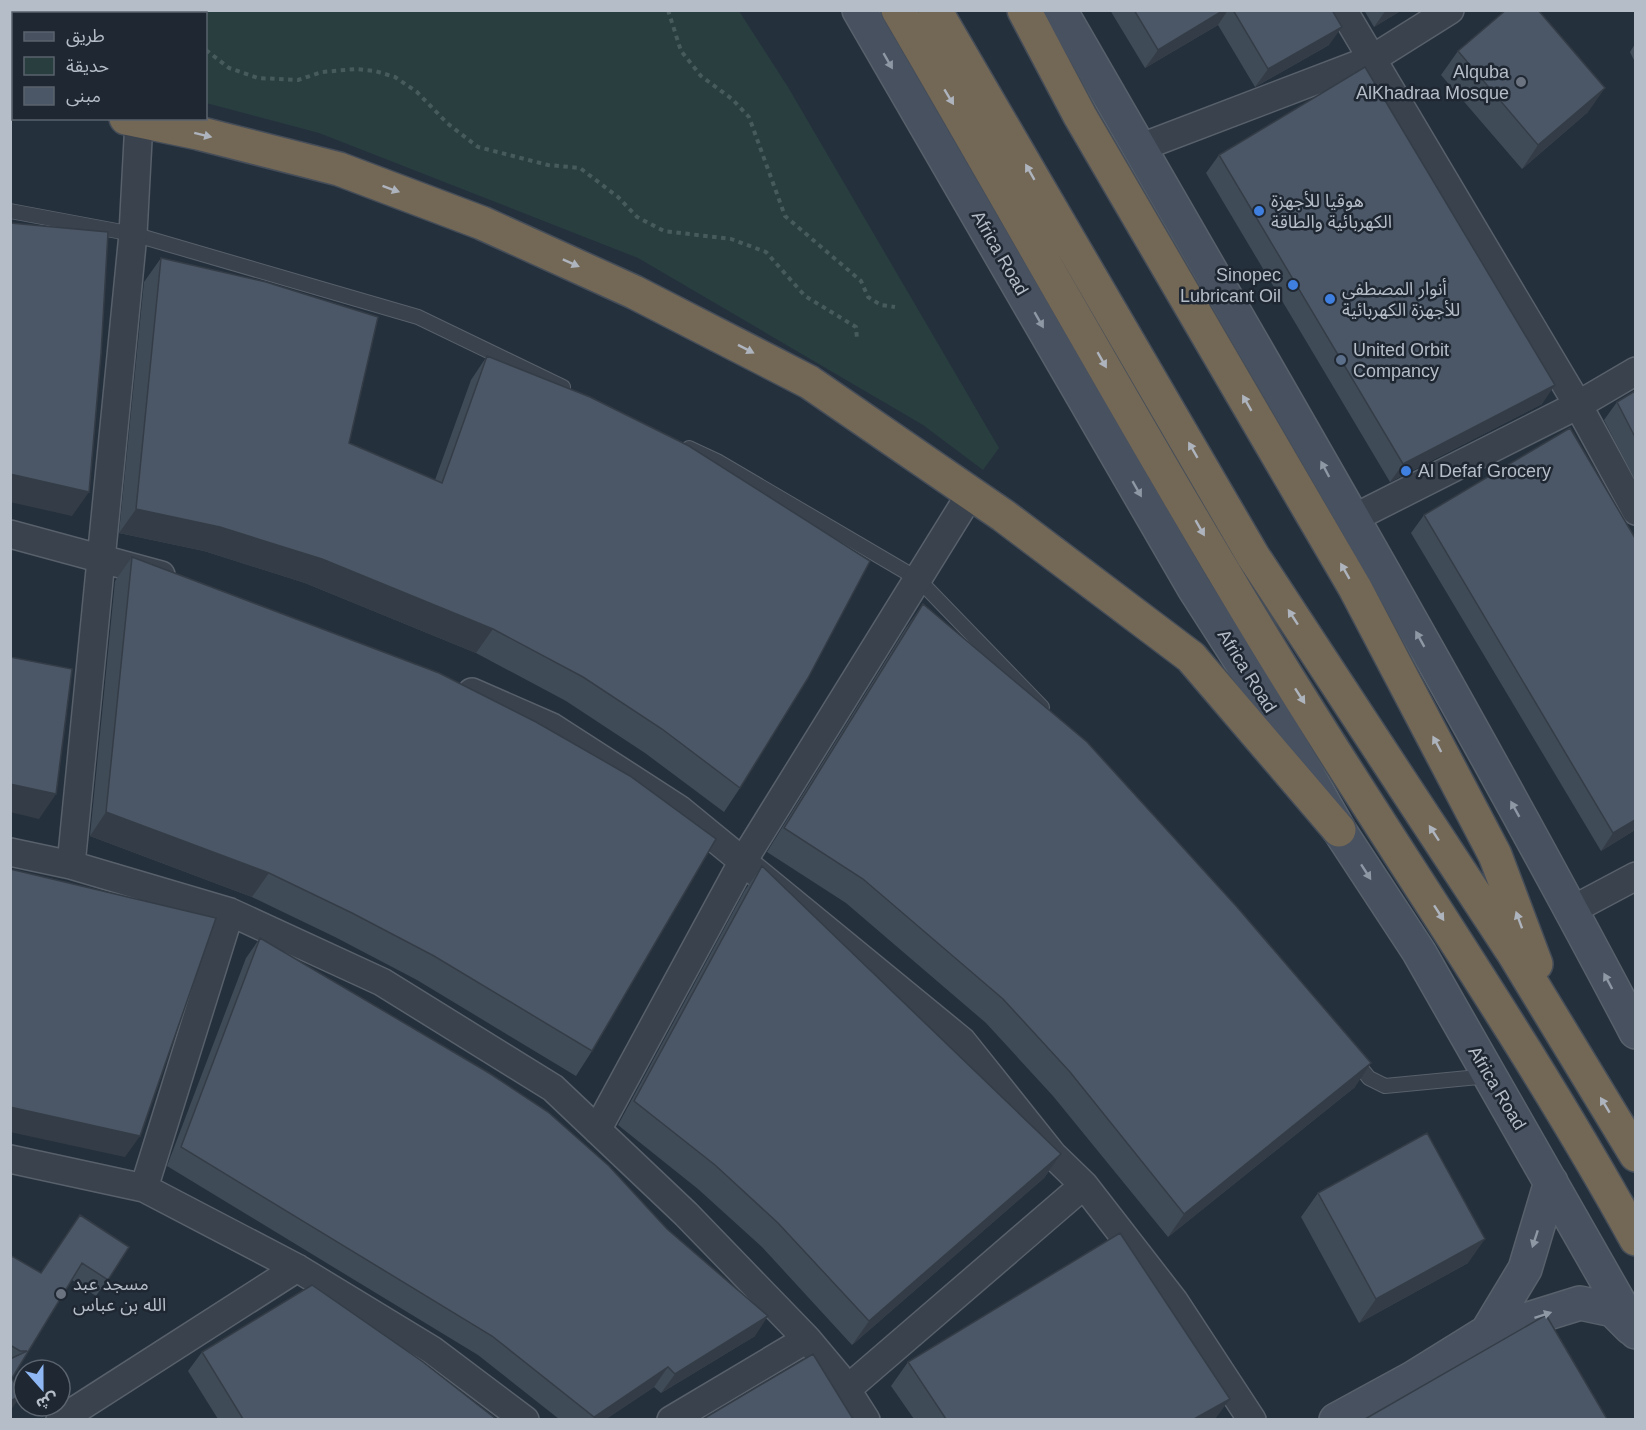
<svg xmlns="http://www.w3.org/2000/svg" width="1646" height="1430" font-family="Arial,'Noto Sans Arabic',sans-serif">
<rect width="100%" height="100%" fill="#25303d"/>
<path fill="#283e3f" d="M10,11H739L788,87L999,448L983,470L923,425L638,258L319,133L206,103V14H14L13,60L11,59Z"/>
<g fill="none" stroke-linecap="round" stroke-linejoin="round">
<defs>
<path id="lane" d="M10,211L133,234L418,317L563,387
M689,448L717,461L918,579L1042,707
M1353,1058L1369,1078L1385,1086L1489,1076"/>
<path id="street" d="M1343,10L1578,405L1636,511
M1139,148L1372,59L1450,10
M1352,519L1578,405L1636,371
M10,534L161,575
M472,692L552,727L679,809L962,1041L1053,1155L1084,1185L1174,1301L1252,1420
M10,852L71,865L230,912L382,982L553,1088L686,1214L807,1339L838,1376L866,1420
M71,865L133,234L139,121
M1572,910L1636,876
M597,1130L743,861L971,493
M10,1159L144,1188L297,1268L432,1350L525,1420
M144,1188L230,912
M846,1390L1084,1185
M60,1420L297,1268
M671,1420L807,1339"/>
<path id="secondary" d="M859,10L1194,588L1260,691L1339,830L1419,952L1636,1332
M1060,10C1255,349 1454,686 1636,1032
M1487,1332L1525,1269L1551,1182
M1336,1420L1413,1378L1487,1332L1580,1303L1613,1310L1631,1328"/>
<path id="highway" d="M898,10C1027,230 1150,453 1283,670C1400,860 1528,1043 1636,1239
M935,10L1253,556L1514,954L1636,1155
M1024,10L1080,116L1355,588L1495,855L1536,964
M10,95H14
M126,118L198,133L339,169L482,223L634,292L809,382L1004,516L1191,657L1339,830"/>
</defs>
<use href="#lane" stroke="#57606b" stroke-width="16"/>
<use href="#street" stroke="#57606b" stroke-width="30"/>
<use href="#secondary" stroke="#57606b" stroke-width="36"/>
<use href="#highway" stroke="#444d58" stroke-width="36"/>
<path stroke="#475b5d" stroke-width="4" stroke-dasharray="4.5 4.5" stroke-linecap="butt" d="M177,10L178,14
M668,10L681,51L701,76L732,99L749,117L785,216L861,281L868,297L881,305L895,307
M206,50L229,68L258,78L298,80L322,72L356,69L375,71L395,77L417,92L447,123L478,147L548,165L580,168L618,197L637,217L664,231L731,239L766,252L805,296L856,327L857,339"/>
<use href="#lane" stroke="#39424d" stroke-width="14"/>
<use href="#street" stroke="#39424d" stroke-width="27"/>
<use href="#secondary" stroke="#475160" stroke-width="33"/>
<use href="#highway" stroke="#736756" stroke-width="33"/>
</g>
<path fill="#404b58" d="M1110,10H1332L1329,45L1255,87L1218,25L1145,68Z
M1364,10H1402L1374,27Z
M1635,44V62L1630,52Z
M1458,51L1588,112L1522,169L1441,75Z
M1219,155L1542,404L1390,482L1206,173Z
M161,258L349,443L435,480L471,380L487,356L740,788L724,812L645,753L566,701L476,653L305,583L204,551L119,533L144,282Z
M1635,391V480L1604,420L1617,402Z
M1424,515L1635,830L1601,851L1411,533Z
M132,557L592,1051L576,1076L417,980L335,937L252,897L90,836L115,581Z
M923,604L1355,1087L1168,1237L1053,1096L986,1023L846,903L767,852L906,628Z
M762,866L1061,1154L1044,1178L852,1345L762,1247L698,1189L618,1125L745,890Z
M260,938L755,1336L661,1393L654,1387L606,1419H559L478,1355L167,1166L246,958Z
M1318,1193L1468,1263L1359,1323L1301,1217Z
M129,1247L96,1296L72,1280L12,1378L10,1411V1255L41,1273Z
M202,1352L496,1419H218L188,1371Z
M908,1362L1215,1419H914L891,1386Z"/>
<path fill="#343d47" d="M1224,10H1228L1218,25L1145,68L1158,50Z
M1386,10H1402L1374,27Z
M1342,27L1329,45L1255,87L1268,69Z
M1605,88L1588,112L1522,169L1538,145Z
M1555,385L1542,404L1390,482L1403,464Z
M10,474L89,492L72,516L10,502Z
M136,509L220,527L322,559L493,629L476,653L305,583L204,551L119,533Z
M10,784L56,794L39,819L10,812Z
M106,812L269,873L252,897L90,836Z
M1635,820V830L1601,851L1613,833Z
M1371,1063L1355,1087L1168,1237L1184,1214Z
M10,1107L140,1136L125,1157L10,1132Z
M1061,1154L1044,1178L852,1345L869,1321Z
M1485,1239L1468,1263L1359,1323L1376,1299Z
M768,1316L755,1336L661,1393L675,1374Z
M668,1367L654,1387L606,1419H593L594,1417Z
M21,1396L10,1411V1401Z
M1230,1399L1215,1419H1194Z"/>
<path fill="#4b5766" stroke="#343d47" stroke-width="1.5" d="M1134,10H1224L1158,50Z
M1233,10H1332L1342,27L1268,69Z
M1506,10H1538L1605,88L1538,145L1458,51Z
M1365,67L1555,385L1403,464L1219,155Z
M10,223L108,232L101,354L89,492L10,474Z
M161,258L266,282L378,317L349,443L442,483L487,356L590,397L689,446L870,561L808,678L740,788L662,729L583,677L493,629L322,559L220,527L136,509Z
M1635,391V437L1617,402Z
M1570,428L1635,538V820L1613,833L1424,515Z
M132,557L439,673L536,722L630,776L716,839L592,1051L434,956L352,913L269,873L106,812Z
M923,604L1087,742L1237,907L1371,1063L1184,1214L1070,1072L1003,999L863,879L784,828Z
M10,657L72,669L56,794L10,784Z
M762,866L1061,1154L869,1321L778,1223L715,1165L634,1101Z
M10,869L216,918L140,1136L10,1107Z
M260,938L489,1073L548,1112L609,1166L667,1229L768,1316L675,1374L668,1367L594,1417L492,1336L181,1147Z
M1427,1133L1485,1239L1376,1299L1318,1193Z
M80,1215L129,1247L108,1280L82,1263L12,1378L21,1396L10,1401V1359L27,1351H20L10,1345V1255L41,1273Z
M1120,1233L1230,1399L1194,1419H946L908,1362Z
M312,1285L423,1362L496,1419H243L202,1352Z
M1546,1315L1607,1419H1365Z
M813,1354L853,1419H703Z"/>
<defs><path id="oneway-solid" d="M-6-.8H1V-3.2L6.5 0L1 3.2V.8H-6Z" transform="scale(1.5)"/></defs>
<g fill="#8e97a4">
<use href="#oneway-solid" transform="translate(888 61) rotate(60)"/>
<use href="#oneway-solid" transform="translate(1039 320) rotate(60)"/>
<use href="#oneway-solid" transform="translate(1325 469) rotate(-118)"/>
<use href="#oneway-solid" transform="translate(1137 489) rotate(60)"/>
<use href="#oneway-solid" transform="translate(1420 639) rotate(-119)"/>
<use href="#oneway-solid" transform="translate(1515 809) rotate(-119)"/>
<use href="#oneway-solid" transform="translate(1366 872) rotate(57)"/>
<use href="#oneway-solid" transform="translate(1608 981) rotate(-118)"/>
<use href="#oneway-solid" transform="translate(1535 1239) rotate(108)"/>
<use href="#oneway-solid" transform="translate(1543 1315) rotate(-18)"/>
</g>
<g fill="#aeb4bd">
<use href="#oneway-solid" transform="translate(949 97) rotate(59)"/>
<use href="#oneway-solid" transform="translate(203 135) rotate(14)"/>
<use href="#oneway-solid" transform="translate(1030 172) rotate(-120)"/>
<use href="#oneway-solid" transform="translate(391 189) rotate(20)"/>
<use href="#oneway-solid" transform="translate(571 263) rotate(24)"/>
<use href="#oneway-solid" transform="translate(746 349) rotate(27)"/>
<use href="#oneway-solid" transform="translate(1102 360) rotate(60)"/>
<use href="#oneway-solid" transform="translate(1247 403) rotate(-120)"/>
<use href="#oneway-solid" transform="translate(1193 450) rotate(-120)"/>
<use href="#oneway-solid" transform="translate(1200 528) rotate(60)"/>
<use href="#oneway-solid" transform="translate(1345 571) rotate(-120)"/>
<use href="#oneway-solid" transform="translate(1293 617) rotate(-123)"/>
<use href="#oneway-solid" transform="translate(1300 696) rotate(57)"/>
<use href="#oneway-solid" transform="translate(1437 744) rotate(-118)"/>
<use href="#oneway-solid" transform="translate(1434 833) rotate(-123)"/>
<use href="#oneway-solid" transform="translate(1439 913) rotate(57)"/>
<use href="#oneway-solid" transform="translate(1519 920) rotate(-110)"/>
<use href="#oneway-solid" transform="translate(1605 1105) rotate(-121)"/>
</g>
<g fill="#6b7280" stroke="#1e2732" stroke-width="2">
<circle cx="1521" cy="82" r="6"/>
<circle cx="61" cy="1294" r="6"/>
</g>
<g fill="#3f7fe0" stroke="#1e2732" stroke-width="2">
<circle cx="1259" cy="211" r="6"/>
<circle cx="1293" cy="285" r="6"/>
<circle cx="1330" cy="299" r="6"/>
<circle cx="1406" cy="471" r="6"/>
</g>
<circle fill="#5c6f8a" stroke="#1e2732" stroke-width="2" cx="1341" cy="360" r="6"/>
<g text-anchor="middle" stroke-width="5" stroke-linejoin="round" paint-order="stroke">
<g font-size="18" fill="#b5bdc8" stroke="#1e2732" text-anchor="start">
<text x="1509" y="78" text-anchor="end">Alquba<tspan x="1509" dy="21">AlKhadraa Mosque</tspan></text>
<text x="1271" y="207">هوقيا للأجهزة<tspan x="1271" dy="21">الكهربائية والطاقة</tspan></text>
<text x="1281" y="281" text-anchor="end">Sinopec<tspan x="1281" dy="21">Lubricant Oil</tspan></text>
<text x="1342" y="295">أنوار المصطفى<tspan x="1342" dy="21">للأجهزة الكهربائية</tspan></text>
<text x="1353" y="356">United Orbit<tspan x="1353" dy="21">Compancy</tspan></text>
<text x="1418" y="477">Al Defaf Grocery</text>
<text x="73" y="1290">مسجد عبد<tspan x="73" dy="21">الله بن عباس</tspan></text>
</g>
<g font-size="18" fill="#b5bdc8" stroke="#1e2732">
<text transform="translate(1000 253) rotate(60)" y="6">Africa Road</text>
<text transform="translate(1247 671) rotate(58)" y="6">Africa Road</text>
<text transform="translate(1497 1088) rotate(59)" y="6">Africa Road</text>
</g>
</g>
<rect width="1646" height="1430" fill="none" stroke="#b5bdc8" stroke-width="24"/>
<rect x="12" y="12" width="195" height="108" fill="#1e2732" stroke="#5a636e" stroke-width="1.5"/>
<rect x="24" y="32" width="30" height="9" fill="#475160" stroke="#5a636e" stroke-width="1.5"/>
<text x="66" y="42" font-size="18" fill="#b5bdc8">طريق</text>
<rect x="24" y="57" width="30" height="18" fill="#283e3f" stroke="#5a636e" stroke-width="1.5"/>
<text x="66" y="72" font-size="18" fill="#b5bdc8">حديقة</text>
<rect x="24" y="87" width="30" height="18" fill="#4b5766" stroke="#5a636e" stroke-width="1.5"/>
<text x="66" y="102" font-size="18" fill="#b5bdc8">مبنى</text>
<g transform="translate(42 1388) rotate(159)"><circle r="28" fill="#1e2732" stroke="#5a636e" stroke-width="1.5"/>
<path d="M0-4.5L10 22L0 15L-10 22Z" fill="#8eb7f4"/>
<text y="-9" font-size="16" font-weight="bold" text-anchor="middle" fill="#b5bdc8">ش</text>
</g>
</svg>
